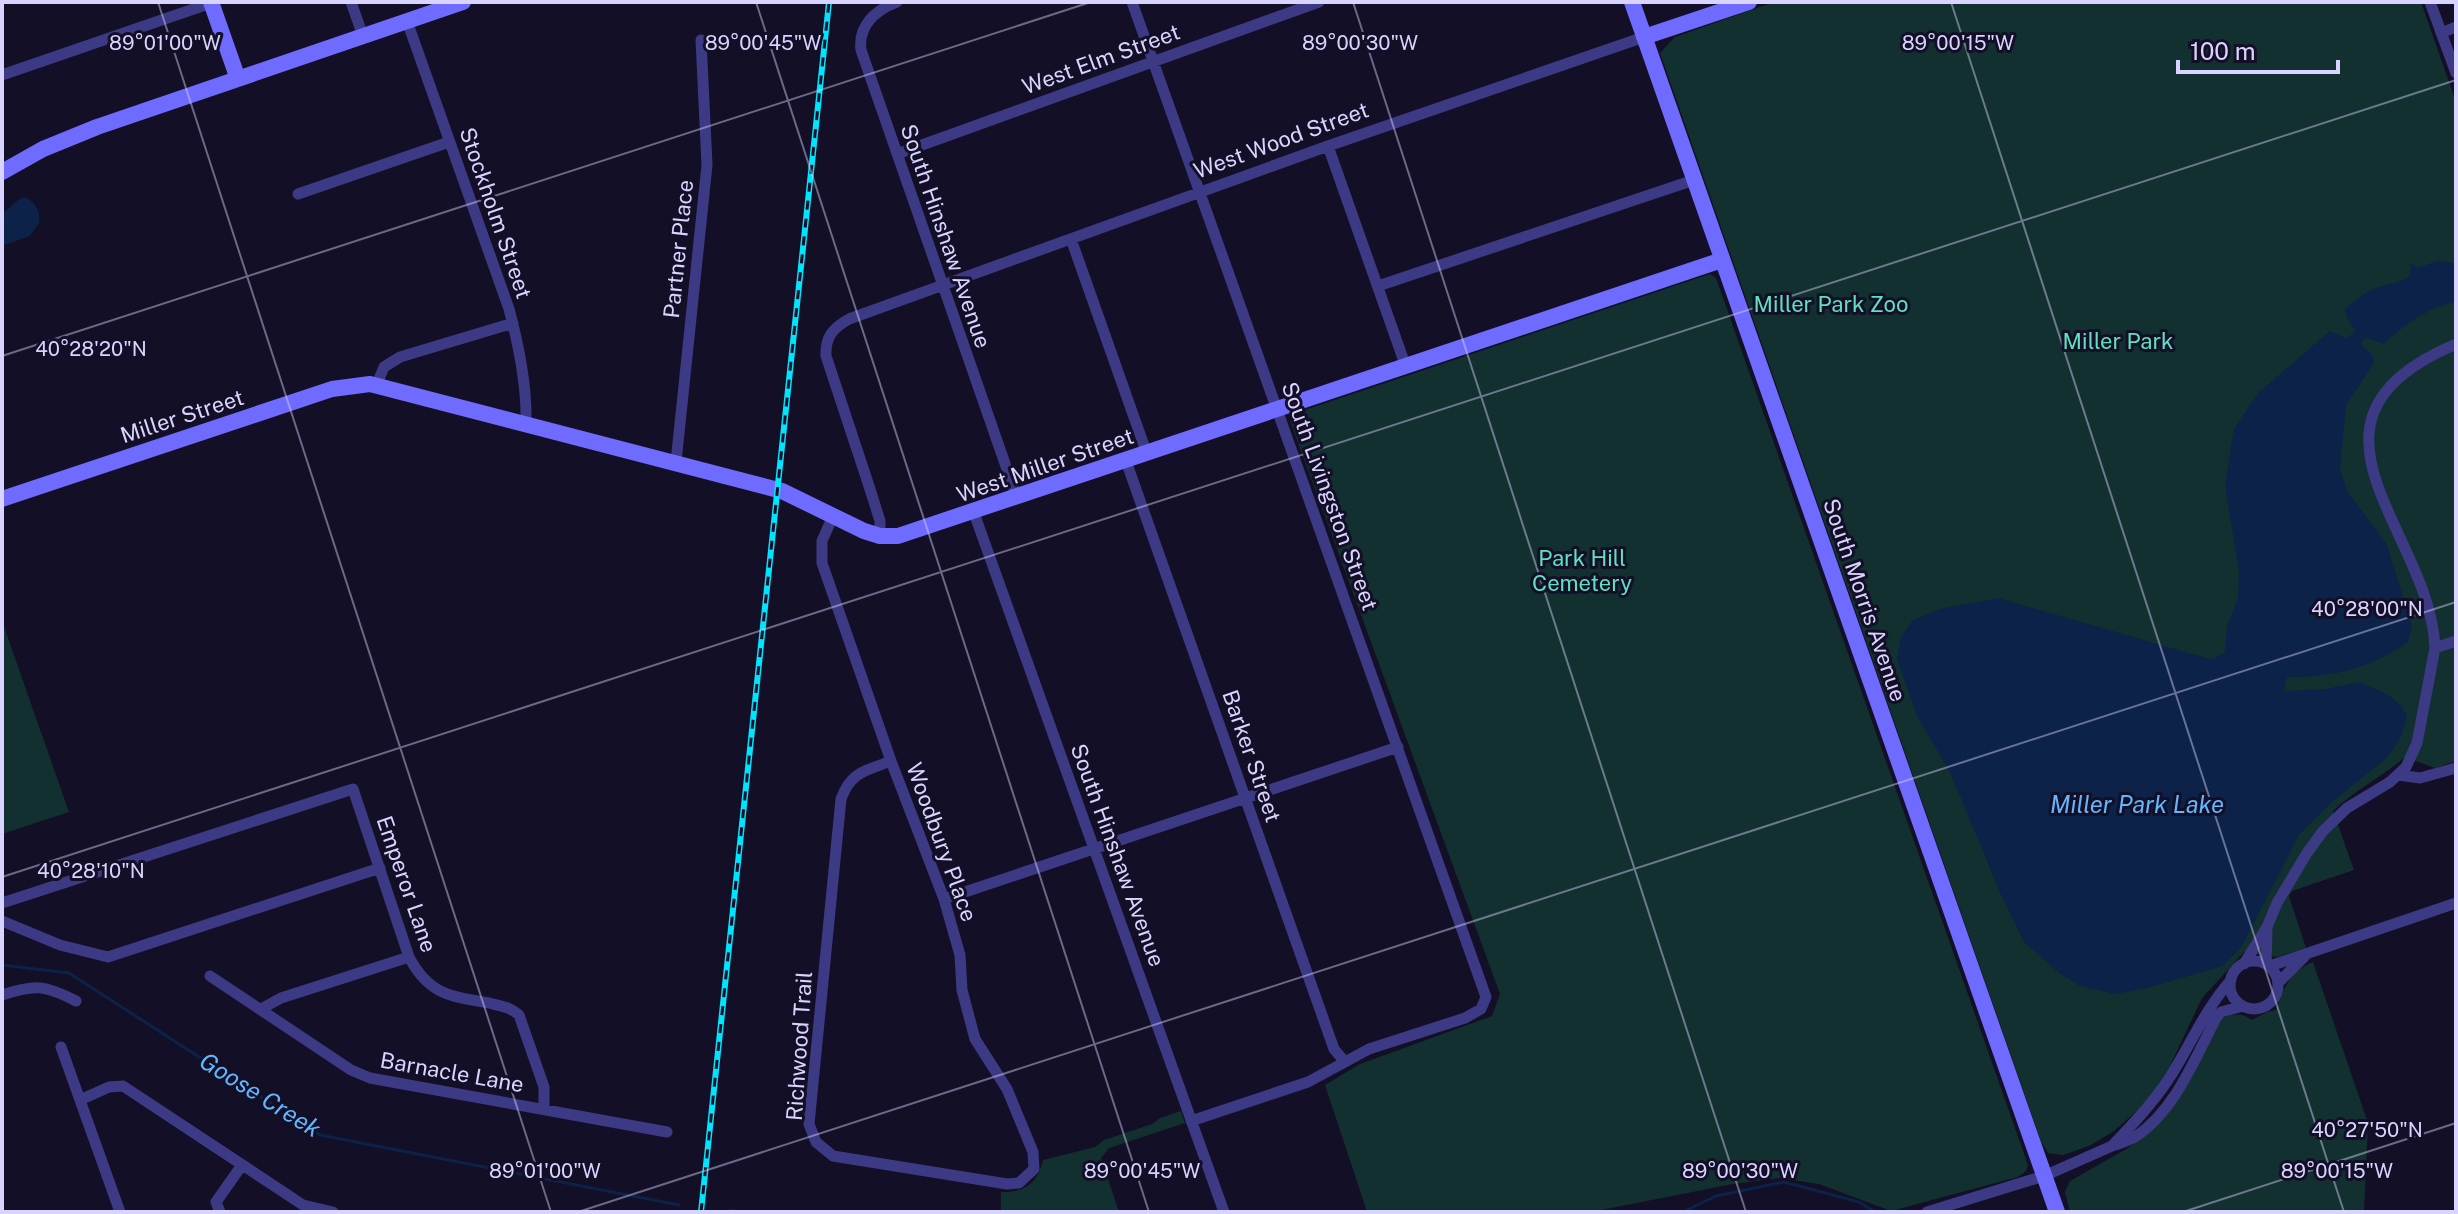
<svg xmlns="http://www.w3.org/2000/svg" width="2458" height="1214" font-family="'Public Sans',sans-serif">
<rect width="100%" height="100%" fill="#130f26"/>
<path fill="#12302f" d="M1774,2H2421L2456,102V761L2435,768L2405,757C2382,777 2355,790 2333,811L2354,870L2292,891L2289,896L2306,948L2277,957L2244,952L2202,998L2169,1068L2153,1093L2138,1110L2114,1131L2089,1146L2063,1155L2048,1153L2041,1141L1660,53L1675,37Z
M1710,274L1716,278L2028,1165L2026,1171L2018,1177L1891,1211L1819,1184L1779,1178L1733,1184L1591,1212H1367L1325,1085L1360,1064L1492,1016L1500,994L1290,421L1296,413Z
M2,621L69,812L2,834Z
M2313,962L2368,1123L2364,1212H2070L2065,1192L2070,1181L2128,1148L2157,1124L2221,1019C2233,1013 2242,1013 2252,1020L2267,1012L2276,1010C2283,988 2290,971 2313,962Z
M1181,1111L1185,1123L1109,1148L1101,1158L1119,1212H1001V1192C1024,1193 1038,1183 1043,1160L1095,1147L1104,1140L1152,1124L1160,1118Z"/>
<path fill="#0c2248" d="M24,197C35,201 41,212 39,223L30,236L2,246V214L18,200Z
M2437,261L2456,263V302C2426,308 2406,324 2384,344L2365,337L2361,345L2372,354L2374,363L2346,405L2340,469L2347,491L2387,545L2412,626L2407,643C2369,668 2333,678 2287,677L2284,691L2326,689L2360,682L2388,695L2401,705L2407,716L2401,737L2387,758L2333,801L2299,835L2242,946L2223,966L2147,988L2115,994L2080,986L2058,972L2024,942L1999,890L1950,772L1917,716L1897,658L1901,637L1913,620L1940,609L1998,598L2192,654L2213,659L2225,652L2227,626L2238,598L2239,571L2225,485L2234,429L2258,393L2330,331L2347,338L2356,331L2347,318L2345,309C2355,300 2367,291 2379,287C2391,282 2399,284 2410,276L2411,263L2418,268Z"/>
<g fill="none" stroke-linecap="round" stroke-linejoin="round">
<path stroke="#0c2248" stroke-width="3" d="M2,965L69,973L320,1135L679,1205
M730,1210L740,1212
M1683,1212L1716,1196L1784,1182L1859,1202L1875,1212"/>
<path stroke="#3d3a85" stroke-width="11" d="M351,2L363,36
M897,2C875,10 858,26 861,50L1017,498
M1132,2L1486,997L1481,1009L1465,1018L1369,1049L1308,1082L1191,1121
M2430,2L2456,73
M407,21L509,309C519,346 527,386 526,424
M2441,33L2456,27
M2,75L211,3
M1328,146L1406,367
M897,154L1319,2
M298,194L449,142
M1071,239L1147,454
M1378,286L1694,180
M377,384L384,367L400,357L513,323
M1126,461L1334,1049L1345,1062
M676,462L707,165L701,40
M974,513L1224,1212
M833,516L822,541V563L891,761L944,899L960,955L962,990L975,1039L1007,1089L1033,1152L1034,1169L1019,1183L1007,1184L833,1156L816,1142L809,1124L841,799C851,771 866,771 891,761
M880,536V521L870,489L826,356C825,337 833,328 849,319L1328,146L1644,37
M2435,648L2456,641
M2398,775L2420,778L2456,768
M944,899L1398,747
M2,903L353,789L409,957C429,995 450,996 489,1003C501,1006 510,1007 519,1015L544,1087V1109
M2,921L60,945L108,957L380,868
M2230 985a24 24 0 1 1 48 0a24 24 0 1 1-48 0Z
M2244,964L2267,927L2277,903L2307,853L2323,831L2347,808L2390,782L2406,767L2417,743L2435,648C2431,531 2275,421 2456,344
M2266,964L2267,929
M2270,966L2456,903
M210,976L351,1070L370,1078L667,1132
M2231,980C2203,1012 2191,1045 2168,1080C2152,1104 2132,1125 2112,1146C2119,1143 2129,1141 2135,1137C2175,1111 2195,1058 2216,1018L2221,1012L2243,1006
M2278,983L2305,956
M2,995C35,984 45,985 76,1001
M261,1009L281,998L409,957
M61,1047L120,1212
M80,1100L109,1087L123,1086L303,1205L333,1212
M220,1212L216,1202L242,1165
M1927,1212L2044,1176L2112,1146"/>
<path stroke="#6f6bff" stroke-width="16" d="M211,2L238,79
M1632,2L2057,1212
M1644,37L1749,2
M2,172L43,149L97,127L463,2
M2,499L332,389L370,384L782,491L864,531L880,536H898L1722,260"/>
<defs>
<path id="rail" d="M701,1212L829,2"/>
</defs>
<use href="#rail" stroke="#00e5ff" stroke-width="6"/>
<use href="#rail" stroke="#130f26" stroke-width="3" stroke-dasharray="9" stroke-linecap="butt"/>
</g>
<path fill="none" stroke="#d9d4ff" stroke-width="2" stroke-opacity="0.45" d="M158,2L551,1212M756,2L1149,1212M1353,2L1746,1212M1951,2L2344,1212M2,356L1091,2M2,877L2456,80M578,1212L2456,602M2183,1212L2456,1123"/>
<g text-anchor="middle" stroke-width="6" stroke-linejoin="round" paint-order="stroke">
<g font-size="22" fill="#d9d4ff" stroke="#130f26">
<text transform="translate(1101 59) rotate(-20)" y="8">West Elm Street</text>
<text transform="translate(1281 140) rotate(-20)" y="8">West Wood Street</text>
<text transform="translate(496 213) rotate(71)" y="8">Stockholm Street</text>
<text transform="translate(946 236) rotate(71)" y="8">South Hinshaw Avenue</text>
<text transform="translate(678 249) rotate(-84)" y="8">Partner Place</text>
<text transform="translate(182 416) rotate(-18)" y="8">Miller Street</text>
<text transform="translate(1045 465) rotate(-19)" y="8">West Miller Street</text>
<text transform="translate(1330 496) rotate(70)" y="8">South Livingston Street</text>
<text transform="translate(1865 600) rotate(71)" y="8">South Morris Avenue</text>
<text transform="translate(1252 756) rotate(71)" y="8">Barker Street</text>
<text transform="translate(942 842) rotate(70)" y="8">Woodbury Place</text>
<text transform="translate(1118 855) rotate(70)" y="8">South Hinshaw Avenue</text>
<text transform="translate(407 884) rotate(71)" y="8">Emperor Lane</text>
<text transform="translate(799 1046) rotate(-86)" y="8">Richwood Trail</text>
<text transform="translate(452 1072) rotate(10)" y="8">Barnacle Lane</text>
</g>
<g font-size="22" fill="#5fe0c0" stroke="#130f26">
<text x="1831" y="312">Miller Park Zoo</text>
<text x="2118" y="349">Miller Park</text>
<text x="1582" y="566">Park Hill<tspan x="1582" dy="25">Cemetery</tspan></text>
</g>
<g font-size="24" font-style="italic" fill="#62b6ff" stroke="#130f26">
<text x="2137" y="813">Miller Park Lake</text>
<text transform="translate(260 1095) rotate(32)" y="8">Goose Creek</text>
</g>
</g>
<g font-size="20" text-anchor="middle" fill="#d9d4ff" stroke="#130f26" stroke-width="6" stroke-linejoin="round" paint-order="stroke">
<text x="165" y="50">89°01'00"W</text>
<text x="763" y="50">89°00'45"W</text>
<text x="1360" y="50">89°00'30"W</text>
<text x="1958" y="50">89°00'15"W</text>
<text x="91" y="356">40°28'20"N</text>
<text x="2367" y="616">40°28'00"N</text>
<text x="91" y="878">40°28'10"N</text>
<text x="2367" y="1137">40°27'50"N</text>
<text x="545" y="1178">89°01'00"W</text>
<text x="1142" y="1178">89°00'45"W</text>
<text x="1740" y="1178">89°00'30"W</text>
<text x="2337" y="1178">89°00'15"W</text>
</g>
<rect width="2458" height="1214" fill="none" stroke="#d9d4ff" stroke-width="8"/>
<path d="M2178 60v12h160v-12" fill="none" stroke="#d9d4ff" stroke-width="4"/>
<text x="2190" y="60" font-size="24" fill="#d9d4ff" stroke="#130f26" stroke-width="6" paint-order="stroke">100 m</text>
</svg>
